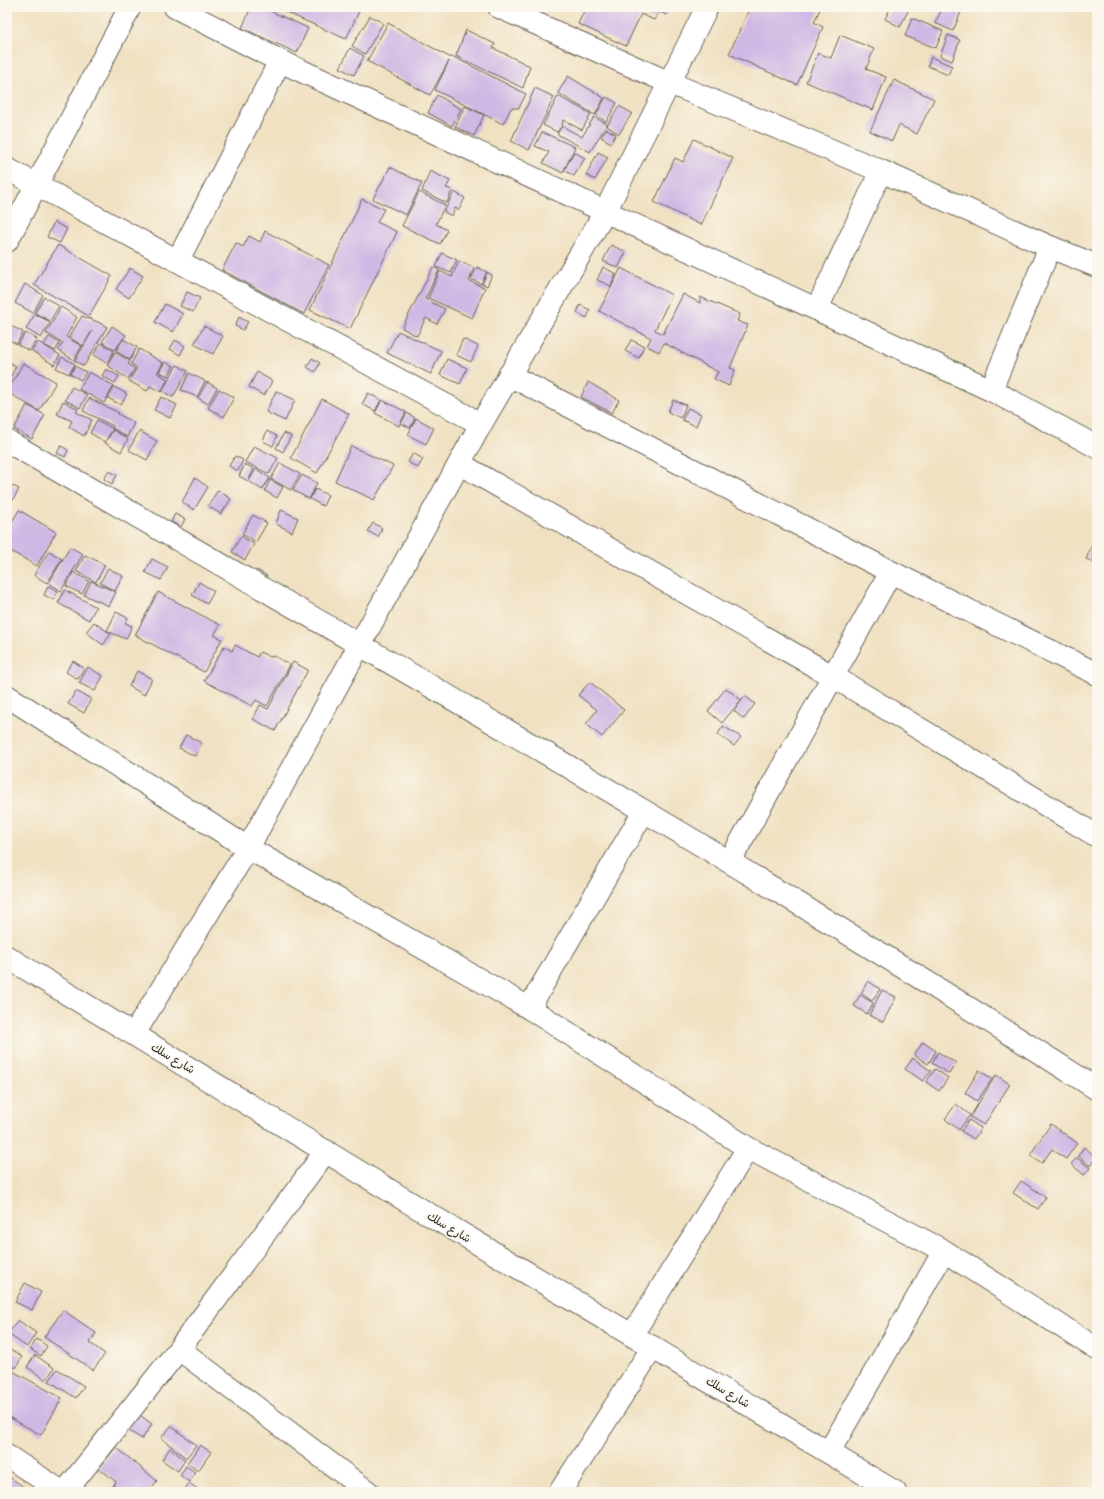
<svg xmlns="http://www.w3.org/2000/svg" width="1104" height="1499" font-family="Sriracha,'Playpen Sans Arabic',sans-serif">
<rect width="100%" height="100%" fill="#fbf7ec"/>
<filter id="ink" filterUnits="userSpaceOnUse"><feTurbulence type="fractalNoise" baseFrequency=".025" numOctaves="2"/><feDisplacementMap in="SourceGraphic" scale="8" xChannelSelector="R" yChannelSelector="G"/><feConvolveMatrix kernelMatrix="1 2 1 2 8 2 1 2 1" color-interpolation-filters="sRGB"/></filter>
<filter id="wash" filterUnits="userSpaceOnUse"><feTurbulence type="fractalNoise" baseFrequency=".012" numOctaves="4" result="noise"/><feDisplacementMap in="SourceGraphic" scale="16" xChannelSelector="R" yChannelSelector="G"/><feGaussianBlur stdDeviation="0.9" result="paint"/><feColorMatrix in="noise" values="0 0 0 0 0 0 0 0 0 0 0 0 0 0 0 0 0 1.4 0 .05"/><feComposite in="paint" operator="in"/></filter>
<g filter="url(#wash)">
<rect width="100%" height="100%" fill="#f0e1c2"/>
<g id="blocks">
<path fill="#cfb8e4" d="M251,7H261L308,28L297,53L242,28Z
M283,7H361L346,39L281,10Z
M586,7H670L667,15L659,12L654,20L641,14L626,46L578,24Z
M750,7H821L814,22L823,27L797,85L729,54Z
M891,7H910L900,27L885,19Z
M943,7H949L961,12L953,31L935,23Z
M370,16L383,23L365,54L352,46Z
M912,18L943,31L936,48L905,36Z
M388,23L451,58L452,56L526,94L519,108H511L503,124L435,90L449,61L430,95L367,61Z
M466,30L495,44L493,48L530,66L523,88L456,56Z
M840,35L874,49L866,69L886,77L873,110L806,82L818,53L831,58Z
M948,35L960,40L952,61L940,56Z
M350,48L364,56L354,75L340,68Z
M931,57L952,66L948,75L928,66Z
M568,76L604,98L595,115L558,93Z
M894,80L934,99L917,134L899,125L892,141L870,131Z
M535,88L554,97L529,150L511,141Z
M437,95L461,109L452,126L428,113Z
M558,96L591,114L582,130L563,120L562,126L582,137L594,117L607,124L590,152L557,134L562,126L557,132L543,125Z
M606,97L617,103L606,122L596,115Z
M465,106L484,115L474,136L455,127Z
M619,106L632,113L619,134L607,126Z
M606,129L616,134L611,143L601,137Z
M542,132L575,147L563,173L543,163L549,152L535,146Z
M694,139L733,158L701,225L654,202L675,158L683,162Z
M574,152L585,158L574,176L564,170Z
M598,152L608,157L595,180L586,175Z
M390,167L422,183L406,215L373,199Z
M430,171L450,181L446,188L452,190L447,203L422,191Z
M419,192L445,205L436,224L447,230L440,244L402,226Z
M454,192L465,198L459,210L455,208L452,216L444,212Z
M362,199L384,209L377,222L397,232L350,329L310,310Z
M54,222L67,229L60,243L47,237Z
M265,231L329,265L304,314L222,270L236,243L243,247L249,236L260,242Z
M58,245L112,276L89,316L34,285Z
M611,245L626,252L618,268L603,261Z
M442,253L457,260L451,273L436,267Z
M459,261L474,268L469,281L485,288L472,318L428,298L440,271L452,277Z
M433,267L439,270L425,299L445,309L437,324L426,318L417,336L402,328Z
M477,267L487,272L481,284L471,279Z
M603,267L616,274L611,286L597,280Z
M130,268L143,276L129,298L116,289Z
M621,268L672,295L655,330L663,334L683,294L700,303V297L740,314L737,321L748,325L730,368L735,370L729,386L714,379L718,372L664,343L659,352L647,346L651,338L599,311Z
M487,272L492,275L487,286L482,284Z
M25,284L43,295L33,313L15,303Z
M187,292L200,298L193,312L180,306Z
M44,297L59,306L50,321L35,313Z
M165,304L183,314L173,332L155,322Z
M580,305L590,310L587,318L577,313Z
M61,307L77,317L66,337L82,346L74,360L58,350L63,343L46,333Z
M35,314L50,322L41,338L26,329Z
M82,316L98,322L107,327L84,366L75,361L92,331L83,346L69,337Z
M239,317L248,322L243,330L235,326Z
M7,324L23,332L17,344L7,339Z
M112,326L126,335L115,350L102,342Z
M204,326L223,336L213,354L194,344Z
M398,331L441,351L431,374L387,353Z
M25,333L37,339L30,351L18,345Z
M49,337L60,343L55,351L44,345Z
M123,339L137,347L130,360L116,351Z
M463,339L478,346L471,362L456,355Z
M175,340L185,346L180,355L170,349Z
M631,340L644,346L639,358L625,351Z
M38,342L60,355L54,365L32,351Z
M101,343L114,351L107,363L93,355Z
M139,349L163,363L157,373L168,379L161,392L150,386L147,391L129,381L137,368L131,364Z
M115,352L130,361L128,364L135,369L128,379L107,365Z
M62,357L75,364L69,374L56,368Z
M312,358L320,363L315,372L307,367Z
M447,359L467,368L460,384L440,375Z
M7,361L16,366L7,384Z
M165,362L174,366L168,376L159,372Z
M23,363L56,382L39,411L7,392Z
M177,365L188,371L173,397L162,391Z
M75,366L86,372L81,380L70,374Z
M106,369L119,376L115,383L102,376Z
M89,372L114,386L104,403L79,389Z
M257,372L272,381L264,396L249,387Z
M189,373L205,381L197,397L181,390Z
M207,382L217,388L208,404L198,398Z
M588,382L619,400L612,413L581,397Z
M72,387L87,395L80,408L65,400Z
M114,387L127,394L121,405L108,398Z
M219,389L234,397L224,417L208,408Z
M276,391L295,400L285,421L266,412Z
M368,393L381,400L375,411L362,404Z
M161,397L177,405L170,418L154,410Z
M89,398L119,413L118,414L134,423L127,437L112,428L113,426L83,411Z
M322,399L349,414L317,473L291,458Z
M382,400L406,412L399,426L375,413Z
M673,400L686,405L681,418L668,412Z
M63,401L78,409L76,412L92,420L84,436L69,427L72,421L57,414Z
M27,405L45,415L32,439L14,429Z
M688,408L701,414L696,426L682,420Z
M407,413L415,418L410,428L401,423Z
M416,418L434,428L426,444L408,435Z
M97,420L113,429L105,442L90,433Z
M113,430L128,439L121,452L105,443Z
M139,431L157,441L147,460L129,450Z
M267,431L277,436L273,446L263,441Z
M284,433L291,436L283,452L276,448Z
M61,446L68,450L65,457L57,453Z
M254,446L278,458L269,474L245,462Z
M351,446L393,466L374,500L335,481Z
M413,453L423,459L418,468L408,462Z
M235,456L243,460L238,471L229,466Z
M280,463L300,474L291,490L271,479Z
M245,464L254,469L248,481L239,476Z
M256,469L270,478L262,490L249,481Z
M109,471L117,475L112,484L104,479Z
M302,475L317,483L309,499L293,490Z
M195,478L208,487L194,510L182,502Z
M270,480L283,487L277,498L265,491Z
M7,483L19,489L13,500L7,497Z
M315,489L328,495L323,506L310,499Z
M218,490L231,499L221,514L208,506Z
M19,510L56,532L37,566L7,549V530Z
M281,510L298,518L292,532L276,524Z
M175,514L185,519L181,527L171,522Z
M253,515L267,523L256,542L242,534Z
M373,523L382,528L378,537L368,531Z
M241,536L254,544L245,560L232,552Z
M1094,541L1097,542V564L1086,559Z
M70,547L83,554L61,591L49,583Z
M49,551L62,559L47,583L34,575Z
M85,555L105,565L96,582L76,571Z
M152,559L168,567L161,580L145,572Z
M108,568L123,576L115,591L100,583Z
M257,570L267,576L263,584L252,579Z
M73,572L89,581L82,594L66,586Z
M91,581L116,592L109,606L84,595Z
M199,582L214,591L207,604L192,595Z
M48,586L58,591L54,600L44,595Z
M65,590L96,607L89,620L58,603Z
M158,592L220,625L214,635L222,639L204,672L135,635Z
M116,612L128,618L125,623L132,626L126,639L107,631Z
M94,622L111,634L103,645L86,632Z
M235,645L257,657L260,652L270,657L274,656L290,665L267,706L256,700L252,706L204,681L224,646L232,651Z
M73,661L84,668L78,679L66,672Z
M293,662L308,670L275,731L253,719L260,705L268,709Z
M88,667L103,676L95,691L79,683Z
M137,671L152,679L144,695L129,686Z
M590,682L624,710L602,737L586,724L597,710L578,695Z
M726,688L741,700L722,723L708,711Z
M76,691L91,699L84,713L68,704Z
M745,696L755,704L744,719L734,711Z
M723,726L741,737L734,746L718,734Z
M186,735L202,743L195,756L179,748Z
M868,981L880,989L872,1001L861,993Z
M882,990L896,997L883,1022L869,1015Z
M860,995L873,1003L867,1014L854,1006Z
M923,1042L936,1051L928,1064L914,1055Z
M938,1052L956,1063L949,1074L932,1063Z
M913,1058L931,1071L923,1081L905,1069Z
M935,1069L948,1078L939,1091L926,1082Z
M979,1070L992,1079L977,1101L965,1093Z
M996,1075L1010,1084L984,1125L970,1117Z
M956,1104L970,1115L959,1130L945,1119Z
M969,1120L981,1128L974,1139L961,1131Z
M1051,1124L1077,1143L1066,1159L1052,1149L1042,1163L1030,1155Z
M1084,1147L1096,1157L1090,1166L1078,1156Z
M1077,1158L1090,1168L1084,1175L1071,1164Z
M1021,1181L1046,1197L1038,1209L1013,1193Z
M25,1283L41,1292L32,1310L15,1302Z
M63,1310L96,1333L90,1343L105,1354L93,1370L44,1337Z
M18,1320L36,1333L27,1347L8,1334Z
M37,1339L47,1346L41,1356L30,1349Z
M7,1348L22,1357L16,1368L7,1363Z
M35,1355L54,1368L46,1380L27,1367Z
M7,1368L62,1398L41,1435L7,1416Z
M57,1369L84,1386L76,1398L49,1381Z
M137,1413L152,1424L142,1439L126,1429Z
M171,1426L196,1445L186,1458L161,1438Z
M200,1445L211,1452L198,1471L187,1463Z
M116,1447L157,1481L148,1492H120L113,1486L116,1482L99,1468Z
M170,1448L185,1460L178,1471L162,1460Z
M186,1466L195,1472L189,1482L180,1475Z
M7,1475L25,1488L23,1492H7Z
M189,1483L202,1492H183Z"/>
</g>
</g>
<g filter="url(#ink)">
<use href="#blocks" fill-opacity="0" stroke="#666156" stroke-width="1"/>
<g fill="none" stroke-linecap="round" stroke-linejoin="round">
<defs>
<path id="minor" d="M175,7L280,61L991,390L1097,447
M499,7L670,83L881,171L1050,247L1097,266
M7,169L481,424
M7,241L130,7
M178,260L280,61
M817,309L881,171
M509,375L891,572L1097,674
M991,390L1050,247
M7,441C373,653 741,861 1097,1089
M460,464L834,677L1097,836
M7,696L248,848L529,1008L748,1148L944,1251L1097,1349
M730,861L891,572
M529,1008L644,811
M134,1034L248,848L481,424L605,212L707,7
M632,1335L748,1148
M179,1349L368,1492
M829,1452L944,1251
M7,1456L62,1492
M65,1492L179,1349L326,1151
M560,1492L653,1347"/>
<path id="tertiary" d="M7,957L415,1206L895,1492"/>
</defs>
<use href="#minor" stroke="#666156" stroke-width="24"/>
<use href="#tertiary" stroke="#666156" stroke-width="24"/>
<use href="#minor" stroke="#fff" stroke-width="22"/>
<use href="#tertiary" stroke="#fff" stroke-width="22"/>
</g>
</g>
<g text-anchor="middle" stroke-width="3.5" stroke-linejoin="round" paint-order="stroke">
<g font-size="11" fill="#1c1c1c" stroke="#fbf7ec">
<text transform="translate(173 1058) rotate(31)" y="4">شارع سلك</text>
<text transform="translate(449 1227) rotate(31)" y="4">شارع سلك</text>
<text transform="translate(728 1392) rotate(31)" y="4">شارع سلك</text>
</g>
</g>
<rect width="1104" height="1499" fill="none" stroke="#fbf7ec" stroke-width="24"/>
</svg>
